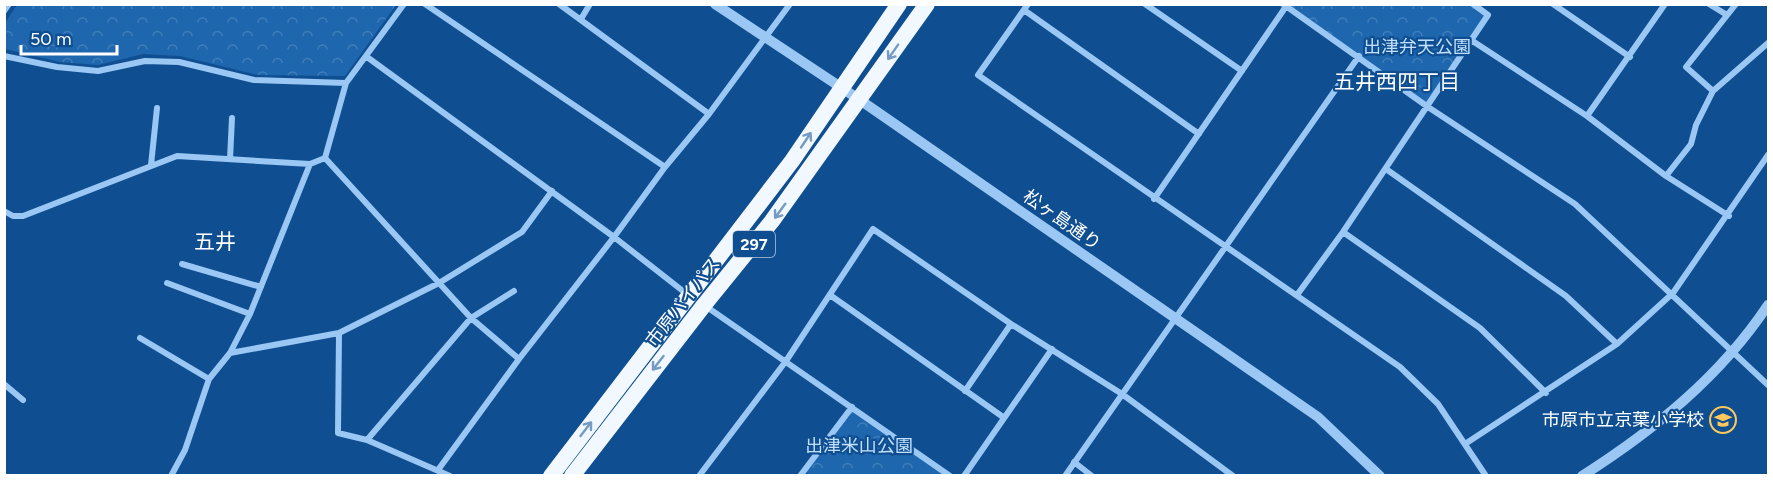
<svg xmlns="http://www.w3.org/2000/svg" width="1773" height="480" font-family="Figtree,'Noto Sans JP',sans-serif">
<defs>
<pattern id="park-crowns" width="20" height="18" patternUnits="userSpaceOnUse" patternTransform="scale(1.5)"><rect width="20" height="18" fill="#1e67ae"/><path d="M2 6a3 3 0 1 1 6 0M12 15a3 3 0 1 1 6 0" fill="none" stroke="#407eba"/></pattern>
</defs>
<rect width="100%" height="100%" fill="#0f4f91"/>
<path fill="url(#park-crowns)" d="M1288,4H1473L1488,15L1428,107Z
M17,5V4L396,5L345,76L258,75L180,56L143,54L98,65L60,62L5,49V23Z
M852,407L951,475L811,476L804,471Z"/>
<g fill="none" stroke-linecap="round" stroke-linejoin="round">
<path stroke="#9ac7f3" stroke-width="6" d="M425,4L665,167
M559,4L709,114
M1028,4L978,75L1400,367L1438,404L1486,476
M1145,4L1242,71
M1283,4L1428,107L1575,204L1768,385
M1553,4L1630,57
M1709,4L1727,15
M1024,10L1199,134
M4,11L9,4
M581,19L590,4
M1471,40L1587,116L1666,176L1729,216
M4,56L57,67L98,71L145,61L179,62L254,80L346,83
M367,57L614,237L688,295
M1713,91L1686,67L1736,4
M1587,116L1665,4
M325,158L346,83L404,4
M230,159L232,118
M151,165L157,108
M1386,169L1566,296L1617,344
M1666,176L1691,144L1696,125L1713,91L1768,43
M1154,199L1287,5
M4,211L13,216H23L177,156L310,164L325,158L471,318L519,359
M1343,232L1480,328L1546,393
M182,264L261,287
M167,283L250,314
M830,295L1003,417
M1297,295L1343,232L1488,15L1473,4
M704,305L950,476
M339,333L338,433L367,440L450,476
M140,338L209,379
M230,353L339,333L439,283L522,232L552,191
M4,384L23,400
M965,391L1011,324
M367,440L471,318L514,291
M1465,444L1617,344L1673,293L1768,155
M1074,462L1092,476
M438,470L519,359L614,237L665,167L709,114L790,4
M171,476L185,450L209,379L230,353L250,314L310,164
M699,476L786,361L873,229L1011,324L1122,394L1233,476
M800,476L852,407
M964,476L1052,349
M1065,476L1359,56"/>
<path stroke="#9ac7f3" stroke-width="10" d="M715,4L860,100L1318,417L1380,476
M1582,476C1654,430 1720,377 1768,305"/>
<path stroke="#f2f8ff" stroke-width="16" d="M551,476L792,161L899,4
M572,476L704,305L772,221L927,4"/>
</g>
<defs><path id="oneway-shaft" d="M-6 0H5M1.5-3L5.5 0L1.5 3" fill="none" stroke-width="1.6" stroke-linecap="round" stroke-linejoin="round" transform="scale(1.5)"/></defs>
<g stroke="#759bc2">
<use href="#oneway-shaft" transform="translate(893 52) rotate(125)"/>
<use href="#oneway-shaft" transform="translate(806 140) rotate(-56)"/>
<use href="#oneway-shaft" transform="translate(780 211) rotate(126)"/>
<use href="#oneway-shaft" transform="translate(658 363) rotate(128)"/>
<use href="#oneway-shaft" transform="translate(586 429) rotate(-52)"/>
</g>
<defs>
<symbol id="school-ring" viewBox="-11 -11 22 22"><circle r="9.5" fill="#0f4f91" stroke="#ffc75c" stroke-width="1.5"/><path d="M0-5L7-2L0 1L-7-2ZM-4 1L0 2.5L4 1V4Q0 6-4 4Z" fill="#ffc75c"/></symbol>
</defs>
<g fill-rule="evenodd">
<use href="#school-ring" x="1708" y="405" width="30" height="30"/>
</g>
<g text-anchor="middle" stroke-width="4.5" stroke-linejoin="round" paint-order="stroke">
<rect fill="#0f4f91" stroke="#b7cade" stroke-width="1.5" x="733" y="231" width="42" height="26" rx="4.5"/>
<g font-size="16" font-weight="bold" fill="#fff">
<text x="754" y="250">297</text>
</g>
<g font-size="18" fill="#c1e0fe" stroke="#0f4f91">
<text x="1417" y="53">出津弁天公園</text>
<text x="859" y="452">出津米山公園</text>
</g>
<g font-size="18" fill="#fff" stroke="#0f4f91">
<text transform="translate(1062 220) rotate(35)" y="6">松ヶ島通り</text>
<text transform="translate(683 302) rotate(-52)" y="6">市原バイパス</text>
</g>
<g font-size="18" fill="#fff" stroke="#0f4f91" text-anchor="end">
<text x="1704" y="426">市原市立京葉小学校</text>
</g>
<g font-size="21" fill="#fff" stroke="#0f4f91">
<text x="1397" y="89">五井西四丁目</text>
<text x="215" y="249">五井</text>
</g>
</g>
<rect width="1773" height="480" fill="none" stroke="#ffffff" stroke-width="12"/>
<path d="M21 45v9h96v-9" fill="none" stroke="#ffffff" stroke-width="3"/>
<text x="30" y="45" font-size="18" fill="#ffffff" stroke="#0f4f91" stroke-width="4.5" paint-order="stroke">50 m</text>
</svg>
